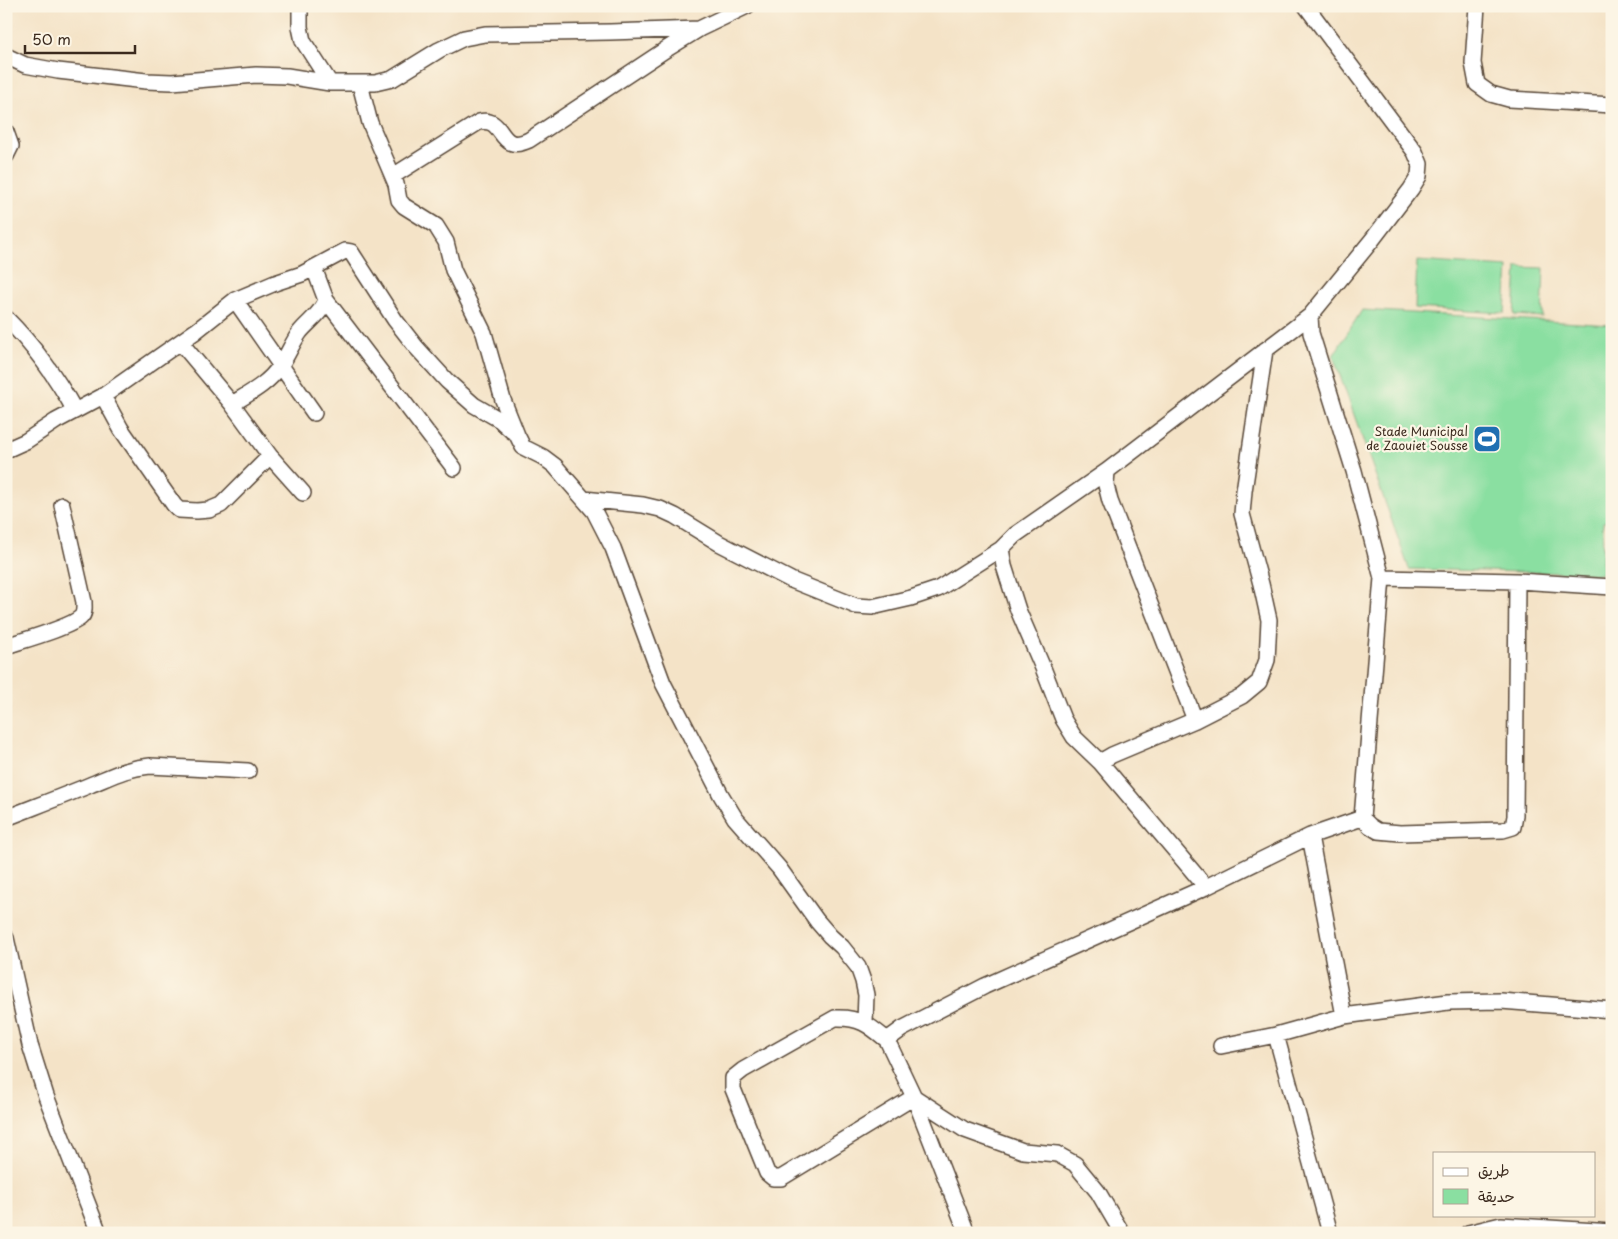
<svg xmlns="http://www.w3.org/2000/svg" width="1618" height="1239" font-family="'Playpen Sans','Playpen Sans Arabic',sans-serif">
<rect width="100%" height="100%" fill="#fcf5e5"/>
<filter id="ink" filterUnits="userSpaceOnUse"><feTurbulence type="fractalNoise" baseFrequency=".02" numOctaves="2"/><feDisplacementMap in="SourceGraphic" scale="10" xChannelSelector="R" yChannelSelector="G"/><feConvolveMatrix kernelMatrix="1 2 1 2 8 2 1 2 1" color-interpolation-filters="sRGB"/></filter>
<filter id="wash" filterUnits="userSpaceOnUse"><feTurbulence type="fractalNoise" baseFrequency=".0096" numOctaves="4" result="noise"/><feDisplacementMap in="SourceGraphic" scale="20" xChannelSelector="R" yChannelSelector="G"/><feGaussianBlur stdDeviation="1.12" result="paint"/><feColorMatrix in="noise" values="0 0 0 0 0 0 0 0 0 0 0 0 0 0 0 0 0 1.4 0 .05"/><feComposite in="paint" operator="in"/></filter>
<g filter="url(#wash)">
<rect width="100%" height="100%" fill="#f4e3c7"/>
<path fill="#8adfa1" stroke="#628460" d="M1417,261L1508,267L1505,313L1415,308Z
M1517,267L1544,268L1542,317L1514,315Z
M1362,310L1612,325V521L1603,522L1602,574L1409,569L1333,356Z"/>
</g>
<g filter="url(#ink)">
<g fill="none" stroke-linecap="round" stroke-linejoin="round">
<defs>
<path id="street" d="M300,6V27L303,41L330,83
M1306,6L1415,152L1420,164L1419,176L1411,189L1372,240L1310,316L1311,333L1354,471L1382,578
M1477,6L1473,63L1477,84L1491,94L1509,99L1612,105
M6,56L25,65L58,71L146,81L172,82L256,75L287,76L330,83H375L392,79L439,50L464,38L485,34L610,32L699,29
M360,84L370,123L396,184L399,200L404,206L436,226L446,242L453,270L484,333L503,400L517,435L523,447L543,457L555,466L594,511L613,548L663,683L721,795L735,818L779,868L817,921L830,936L842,947L858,967L863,981L866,995L865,1022
M6,132L11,146L6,156
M393,176L479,122C506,116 497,155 529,140L665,50L699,29L747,6
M235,300L314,413
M326,300L454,468
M6,318C33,345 57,378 75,411
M181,343L232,404L270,456L303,493
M103,396L121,429L174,505L179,510L197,511L209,510L221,505L270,456
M232,404C250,393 269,383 280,366C288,355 292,343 300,332C309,321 321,314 326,300L314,268
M6,450L26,441L56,421L103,396L196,331L235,300L275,283L302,274L345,251L351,252L395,320L416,347L447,381L474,405L500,420L512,431
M1107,471L1015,535L1001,549L1004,566L1018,610L1043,668L1063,719L1074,737L1100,762L1206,887L1310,836L1362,818L1382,578L1517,581L1612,587
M584,499L643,505L660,509L675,516L719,543L791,580L856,606L872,607L911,598L938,589L1001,549
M6,646C21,641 71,627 81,617C85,613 84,608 84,602L62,505
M1195,720L1110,501L1106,485L1107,471L1310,316
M1100,762L1112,755L1195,720L1242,696L1259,682L1267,660L1269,620L1261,584L1242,514L1244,491L1265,350
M6,818C34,807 63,796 90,785C112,776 126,768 150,766L248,771
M1362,818L1370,826L1378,831L1400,833L1503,830L1513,827L1515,816L1517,581
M1310,836L1344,1016
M6,938L30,1045L46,1096L99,1233
M1276,1035L1330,1233
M887,1040C869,1025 860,1017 835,1018L743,1070L733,1078V1089L767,1173L773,1178H781L914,1097L965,1130L1023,1151L1057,1154L1075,1164L1098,1192L1122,1233
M1221,1046L1276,1035L1344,1016L1448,1002L1501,1001L1612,1010
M967,1233L914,1097L887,1040L902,1029L985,986L1206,887
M1468,1233L1501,1225L1612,1232"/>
</defs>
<use href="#street" stroke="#574637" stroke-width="18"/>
<use href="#street" stroke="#fff" stroke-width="15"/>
</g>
</g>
<defs>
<symbol id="stadium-square" viewBox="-11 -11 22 22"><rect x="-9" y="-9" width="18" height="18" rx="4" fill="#1f6fb2" stroke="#fcf5e5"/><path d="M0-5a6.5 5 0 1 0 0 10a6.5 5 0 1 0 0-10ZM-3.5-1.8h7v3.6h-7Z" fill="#fff"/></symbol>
</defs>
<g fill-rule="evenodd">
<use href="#stadium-square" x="1471" y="423" width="32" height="32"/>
</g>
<g text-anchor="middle" stroke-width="4.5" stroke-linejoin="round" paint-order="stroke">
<g font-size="12" fill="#3b2a1e" stroke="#fcf5e5" text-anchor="end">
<text x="1468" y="436">Stade Municipal<tspan x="1468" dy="14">de Zaouiet Sousse</tspan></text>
</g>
</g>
<rect width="1618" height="1239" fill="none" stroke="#fcf5e5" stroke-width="25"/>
<rect x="1433" y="1152" width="162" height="65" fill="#fcf5e5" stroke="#afa495"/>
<rect x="1443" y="1168" width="25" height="8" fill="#ffffff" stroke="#afa495"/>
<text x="1478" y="1176" font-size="15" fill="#3b2a1e">طريق</text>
<rect x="1443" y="1189" width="25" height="15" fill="#8adfa1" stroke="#afa495"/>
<text x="1478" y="1202" font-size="15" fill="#3b2a1e">حديقة</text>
<path d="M25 45v8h110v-8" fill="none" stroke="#3b2a1e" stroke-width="2.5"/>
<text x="32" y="45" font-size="15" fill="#3b2a1e" stroke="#fcf5e5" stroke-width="4" paint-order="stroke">50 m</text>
</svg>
